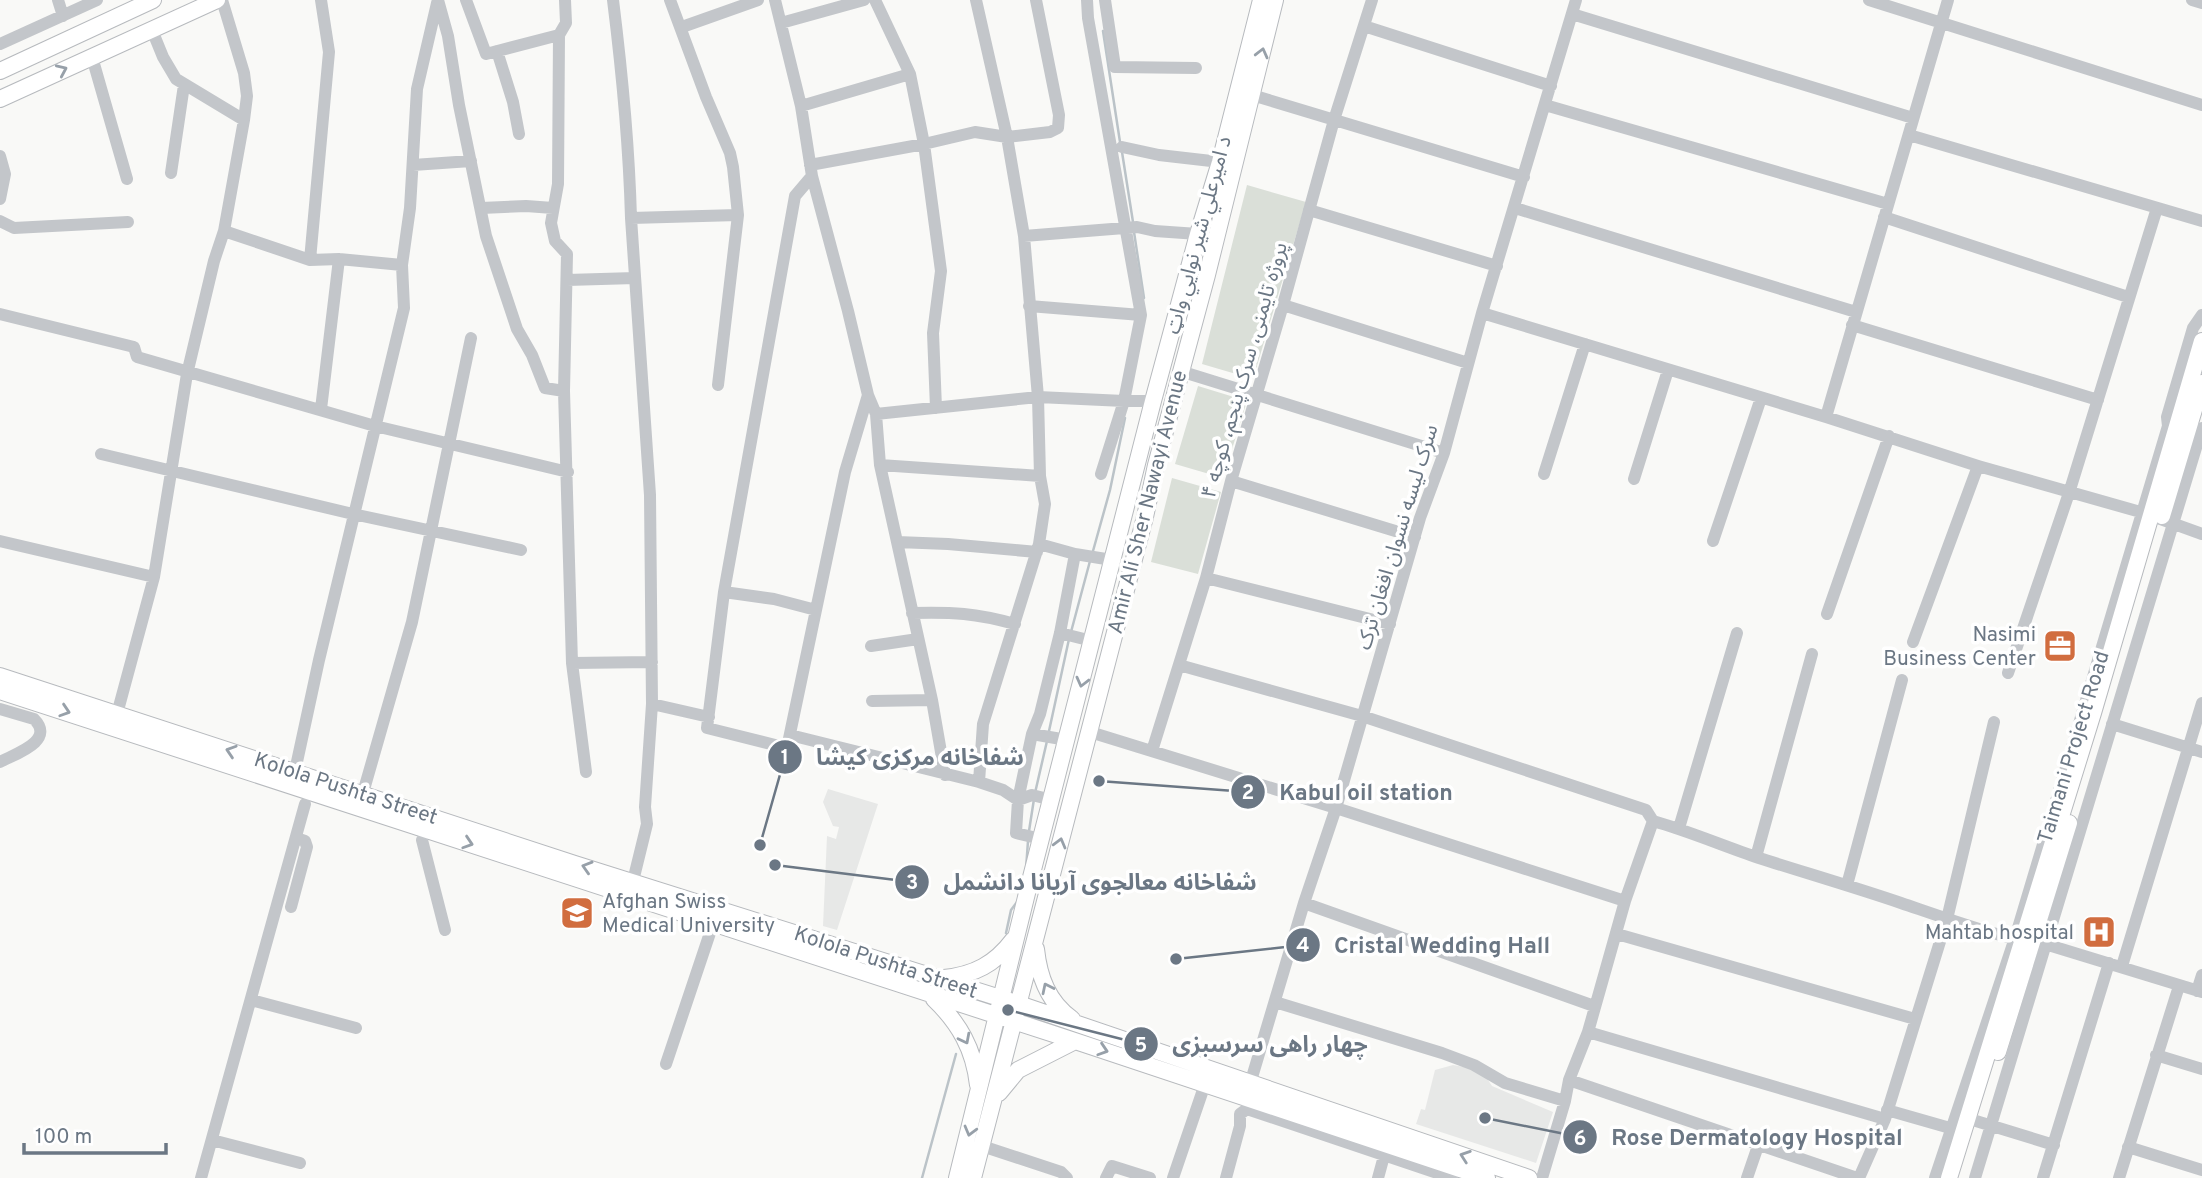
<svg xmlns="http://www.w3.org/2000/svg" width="2202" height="1178" font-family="Overpass,'Noto Sans Arabic',sans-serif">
<rect width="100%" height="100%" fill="#f9f9f7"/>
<path fill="#e7e8e7" d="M828,789L878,804L837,930L823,926L827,836L836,839L839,827L833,826L823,802Z
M1453,1065L1476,1069L1484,1074L1492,1086L1553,1112L1536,1163L1416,1124L1421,1109L1425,1110L1435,1070Z"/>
<path fill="#dadfd8" d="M1247,185L1306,202L1253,379L1202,364Z
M1198,386L1247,401L1223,478L1175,464Z
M1172,478L1221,492L1198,574L1151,562Z"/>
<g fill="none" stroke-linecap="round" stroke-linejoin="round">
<path stroke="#bbc3c8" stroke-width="2.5" d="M1103,31L1120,142
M1122,152L1133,222
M1134,232L1144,298
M1093,551L1110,490L1125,418
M1071,632L1090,561
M1049,731L1069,639
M1035,793L1047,741
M1029,831L1034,799
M1026,869L1028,841
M1006,933L1011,910L1017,902
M922,1178L956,1054"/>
<defs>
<path id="major" d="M0,71L153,0
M0,99L217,0
M2162,516L2202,383
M0,676L575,864L1019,1004L1529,1178
M0,691L1075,1041L1487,1178
M1036,949C1039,977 1048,1002 1072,1019
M944,978C974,975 995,964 1013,940
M934,999C959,1023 974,1049 978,1085
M1998,1052L2069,823
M999,1093L1018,1070L1075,1041
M957,1178L1027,893L1153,401L1198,234L1220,162L1261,0
M973,1178L1145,517L1156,465L1207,275L1275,0
M1949,1178L2093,713L2202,341"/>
</defs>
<use href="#major" stroke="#b7babe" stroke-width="18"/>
<path stroke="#c3c6ca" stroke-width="12" d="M58,0L63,16
M438,0L448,36L459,105L486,236L517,329L532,355L545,388L564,391L572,663L586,772
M466,0L486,54L559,35
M613,0C622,72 629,145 631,218L650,495L652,704L645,807L647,824L633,881
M670,0L706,97L730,153L733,167L738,215L718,385
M775,0L801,106L812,176L848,311L868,395L876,414L880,465L932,700L945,775
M875,0L910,74L924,144L941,271L933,333L936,408
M976,0L1007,137L1024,236L1038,397L1040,476L1045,504L1039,544L983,724L979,782
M1087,0L1088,18L1141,315L1124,401L1101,474
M1105,0L1115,67L1196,68
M1869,0L2202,105
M2192,0L2202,3
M1572,14L1913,118
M781,23L864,0
M1364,26L1551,86
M682,27L758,0
M152,30L163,57L176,79L244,120
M0,44L97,0
M497,51L513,102L519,134
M92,57L127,179
M1252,95L1524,177
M1545,105L1888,204
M801,106L910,74
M1909,135L2202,221
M1122,147L1159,155L1220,162
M0,156L5,174L0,199
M413,165L471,161
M810,165L924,144L975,132L1007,137L1050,132L1058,128L1059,115L1036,0
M171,173L184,85
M812,176L795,196L724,592L707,728L787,748L845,472L868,395
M481,208L526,206L553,208
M1515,208L1856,312
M1309,210L1497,266
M1884,217L2128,297
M631,218L738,215
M0,221L14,228L128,222
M224,231L310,260L339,259L402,265
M1024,236L1137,227L1155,231L1198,234
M310,260L329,52L321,0
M567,280L635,278
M1283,305L1468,363
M1029,306L1141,315
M1482,313L1826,417L1978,466L2144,513L2202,534
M0,314L134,347L137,357L375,426L568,472
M1852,325L2098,400
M1180,371L1444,453
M564,391L567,254L555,241L551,223L558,184L559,35L566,23L565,0
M321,409L339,259
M876,414L1038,397L1124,401H1153
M1826,417L1948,0
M101,454L353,514L521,550
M880,465L1040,476
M1544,474L1585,344
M1634,479L1668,370
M1231,481L1415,537
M0,541L154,577
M1713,541L1761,398
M897,542L948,544L1037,552
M1039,544L1075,554L1112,560
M1206,578L1390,624
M724,592L774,599L816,610
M912,613C953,612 975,613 1015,624
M1827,614L1889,436
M1060,633L1092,641
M1913,642L1978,466
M871,646L918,639
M572,663L652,662
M1179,665L1362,716L1646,810L1653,821C1689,831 1723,846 1759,858C1806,873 1854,887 1901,903C1948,919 1996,937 2045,944L2202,992
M2008,673L2069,493L2157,208
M872,701L932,700
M652,704L709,717
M0,709L34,719C56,741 15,754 0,762
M117,714L154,577L187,374L214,261L224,231L244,120L247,96L244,73L222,0
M2112,724L2202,752
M1090,732L1336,808L1625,901
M1032,734L1067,740
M790,735L979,782L1003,790L1018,800L1032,795L1052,800
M1152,751L1206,578L1231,481L1283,305L1334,120L1372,0
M295,771L319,660L404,308L402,265L410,208L417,89L437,3
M363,793L412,622L471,338
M1679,828L1737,633
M1041,839L1016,833L1018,800L1032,734L1040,714L1060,633L1075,554
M422,840L445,930
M1756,857L1812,654
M1847,885L1902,680
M1304,903L1594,1006
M291,907L307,847L305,841L296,838
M1617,934L1915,1019
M2122,966L2202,703
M2197,991L2202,975
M251,1000L356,1028
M1275,1002L1442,1053L1474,1065L1505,1083L1565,1101
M1588,1032L1885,1119
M2156,1055L2202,1069
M666,1064L713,924
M1569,1080L1857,1178
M1250,1084L1304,903L1336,808L1420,518L1444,453L1482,313L1576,0
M1887,1110L1957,1130
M1976,1121L2054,1145
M212,1140L300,1163
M982,1146L1061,1172L1067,1178
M2128,1147L2202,1170
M201,1178L305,804
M1106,1178L1112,1166L1150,1178
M1173,1178L1205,1084
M1226,1178L1240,1126V1114L1247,1109L1452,1178
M1378,1178L1384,1156
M1542,1178L1565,1101L1569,1080L1588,1032L1625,901L1653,821
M1747,1178L1759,1143
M1859,1178L1885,1119L1947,919L1994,722
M1935,1178L2015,938L2168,426L2167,417L2193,328L2202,315
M1975,1178L2202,428
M2043,1178L2109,963
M2119,1178L2179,986"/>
<use href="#major" stroke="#fff" stroke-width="16"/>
</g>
<defs><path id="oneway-chevron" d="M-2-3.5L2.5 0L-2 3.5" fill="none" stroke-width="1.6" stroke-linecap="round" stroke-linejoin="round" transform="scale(1.75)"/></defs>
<g stroke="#97a0a9">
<use href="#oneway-chevron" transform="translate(1262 53) rotate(-76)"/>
<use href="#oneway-chevron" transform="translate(62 70) rotate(-24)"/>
<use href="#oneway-chevron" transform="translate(1082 682) rotate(104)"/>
<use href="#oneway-chevron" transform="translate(65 711) rotate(18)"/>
<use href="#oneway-chevron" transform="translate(231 751) rotate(-162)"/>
<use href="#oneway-chevron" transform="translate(468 843) rotate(18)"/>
<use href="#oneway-chevron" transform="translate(1060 843) rotate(-75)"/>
<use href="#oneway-chevron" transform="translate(587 867) rotate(-163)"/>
<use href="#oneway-chevron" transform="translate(1047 988) rotate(-116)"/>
<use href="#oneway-chevron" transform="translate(965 1039) rotate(63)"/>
<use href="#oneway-chevron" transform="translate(1103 1050) rotate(18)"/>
<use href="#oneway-chevron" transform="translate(970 1131) rotate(105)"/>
<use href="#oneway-chevron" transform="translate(1465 1156) rotate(-161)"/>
</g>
<defs>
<symbol id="office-square" viewBox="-11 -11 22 22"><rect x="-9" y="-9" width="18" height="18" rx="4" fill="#d16d3f" stroke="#fff"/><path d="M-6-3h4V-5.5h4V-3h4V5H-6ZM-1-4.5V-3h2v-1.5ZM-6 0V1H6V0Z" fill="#fff"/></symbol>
<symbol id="university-square" viewBox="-11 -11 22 22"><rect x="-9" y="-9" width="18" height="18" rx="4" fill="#d16d3f" stroke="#fff"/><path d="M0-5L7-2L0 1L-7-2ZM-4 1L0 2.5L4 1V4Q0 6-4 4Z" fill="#fff"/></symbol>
<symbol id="hospital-square" viewBox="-11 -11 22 22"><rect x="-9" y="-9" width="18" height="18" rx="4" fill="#d16d3f" stroke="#fff"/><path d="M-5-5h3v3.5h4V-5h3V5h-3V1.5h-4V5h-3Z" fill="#fff"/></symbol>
</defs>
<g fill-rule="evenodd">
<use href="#office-square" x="2041" y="627" width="38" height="38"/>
<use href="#university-square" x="558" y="894" width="38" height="38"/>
<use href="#hospital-square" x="2080" y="913" width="38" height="38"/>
</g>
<g text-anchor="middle" stroke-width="7" stroke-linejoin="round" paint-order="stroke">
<g font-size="21" fill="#6b7784" stroke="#fff">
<text transform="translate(1198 235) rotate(-75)" y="7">د امیرعلي شیر نوايي واټ</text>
<text transform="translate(1244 370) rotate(-74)" y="7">پروژه تایمنی، سرک پنجم، کوچه ۴</text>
<text transform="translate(1147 502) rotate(-76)" y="7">Amir Ali Sher Nawayi Avenue</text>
<text transform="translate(1397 537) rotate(-73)" y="7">سرک لیسه نسوان افغان‌ ترک</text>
<text transform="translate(2073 747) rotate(-73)" y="7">Taimani Project Road</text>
<text transform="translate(346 788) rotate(18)" y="7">Kolola Pushta Street</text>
<text transform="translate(886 962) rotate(18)" y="7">Kolola Pushta Street</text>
</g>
<g font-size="21" fill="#6b7784" stroke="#fff" text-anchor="end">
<text x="2036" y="641">Nasimi<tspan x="2036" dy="24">Business Center</tspan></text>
<text x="602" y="908" text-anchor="start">Afghan Swiss<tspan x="602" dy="24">Medical University</tspan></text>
<text x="2074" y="939">Mahtab hospital</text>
</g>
</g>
<path fill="none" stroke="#6b7784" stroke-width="2.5" d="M760 845L785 757M1099 781L1248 792M775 865L912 882M1176 959L1303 945M1008 1010L1141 1044M1485 1118L1580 1137"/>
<g fill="#6b7784" stroke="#fff" stroke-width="2.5">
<circle cx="760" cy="845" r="7"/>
<circle cx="1099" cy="781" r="7"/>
<circle cx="775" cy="865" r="7"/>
<circle cx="1176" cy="959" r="7"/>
<circle cx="1008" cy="1010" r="7"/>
<circle cx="1485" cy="1118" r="7"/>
<circle cx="785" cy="757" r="18"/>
<circle cx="1248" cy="792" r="18"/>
<circle cx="912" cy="882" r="18"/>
<circle cx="1303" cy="945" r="18"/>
<circle cx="1141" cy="1044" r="18"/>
<circle cx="1580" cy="1137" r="18"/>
</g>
<g font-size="21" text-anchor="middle" font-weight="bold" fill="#fff">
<text x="785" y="764">1</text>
<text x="1248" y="799">2</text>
<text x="912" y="889">3</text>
<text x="1303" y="952">4</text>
<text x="1141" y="1052">5</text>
<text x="1580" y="1145">6</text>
</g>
<g font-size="23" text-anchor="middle" font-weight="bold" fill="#6b7784" stroke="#fff" stroke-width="7" stroke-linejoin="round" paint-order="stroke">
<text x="920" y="765">شفاخانه مرکزی کیشا</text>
<text x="1366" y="800">Kabul oil station</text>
<text x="1100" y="890">شفاخانه معالجوی آریانا دانشمل</text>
<text x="1442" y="953">Cristal Wedding Hall</text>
<text x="1270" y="1052">چهار راهی سرسبزی</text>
<text x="1757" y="1145">Rose Dermatology Hospital</text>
</g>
<path d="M24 1143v10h142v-10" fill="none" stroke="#6b7784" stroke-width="3.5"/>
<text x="35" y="1143" font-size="21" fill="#6b7784" stroke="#ffffff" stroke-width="5" paint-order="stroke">100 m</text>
</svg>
